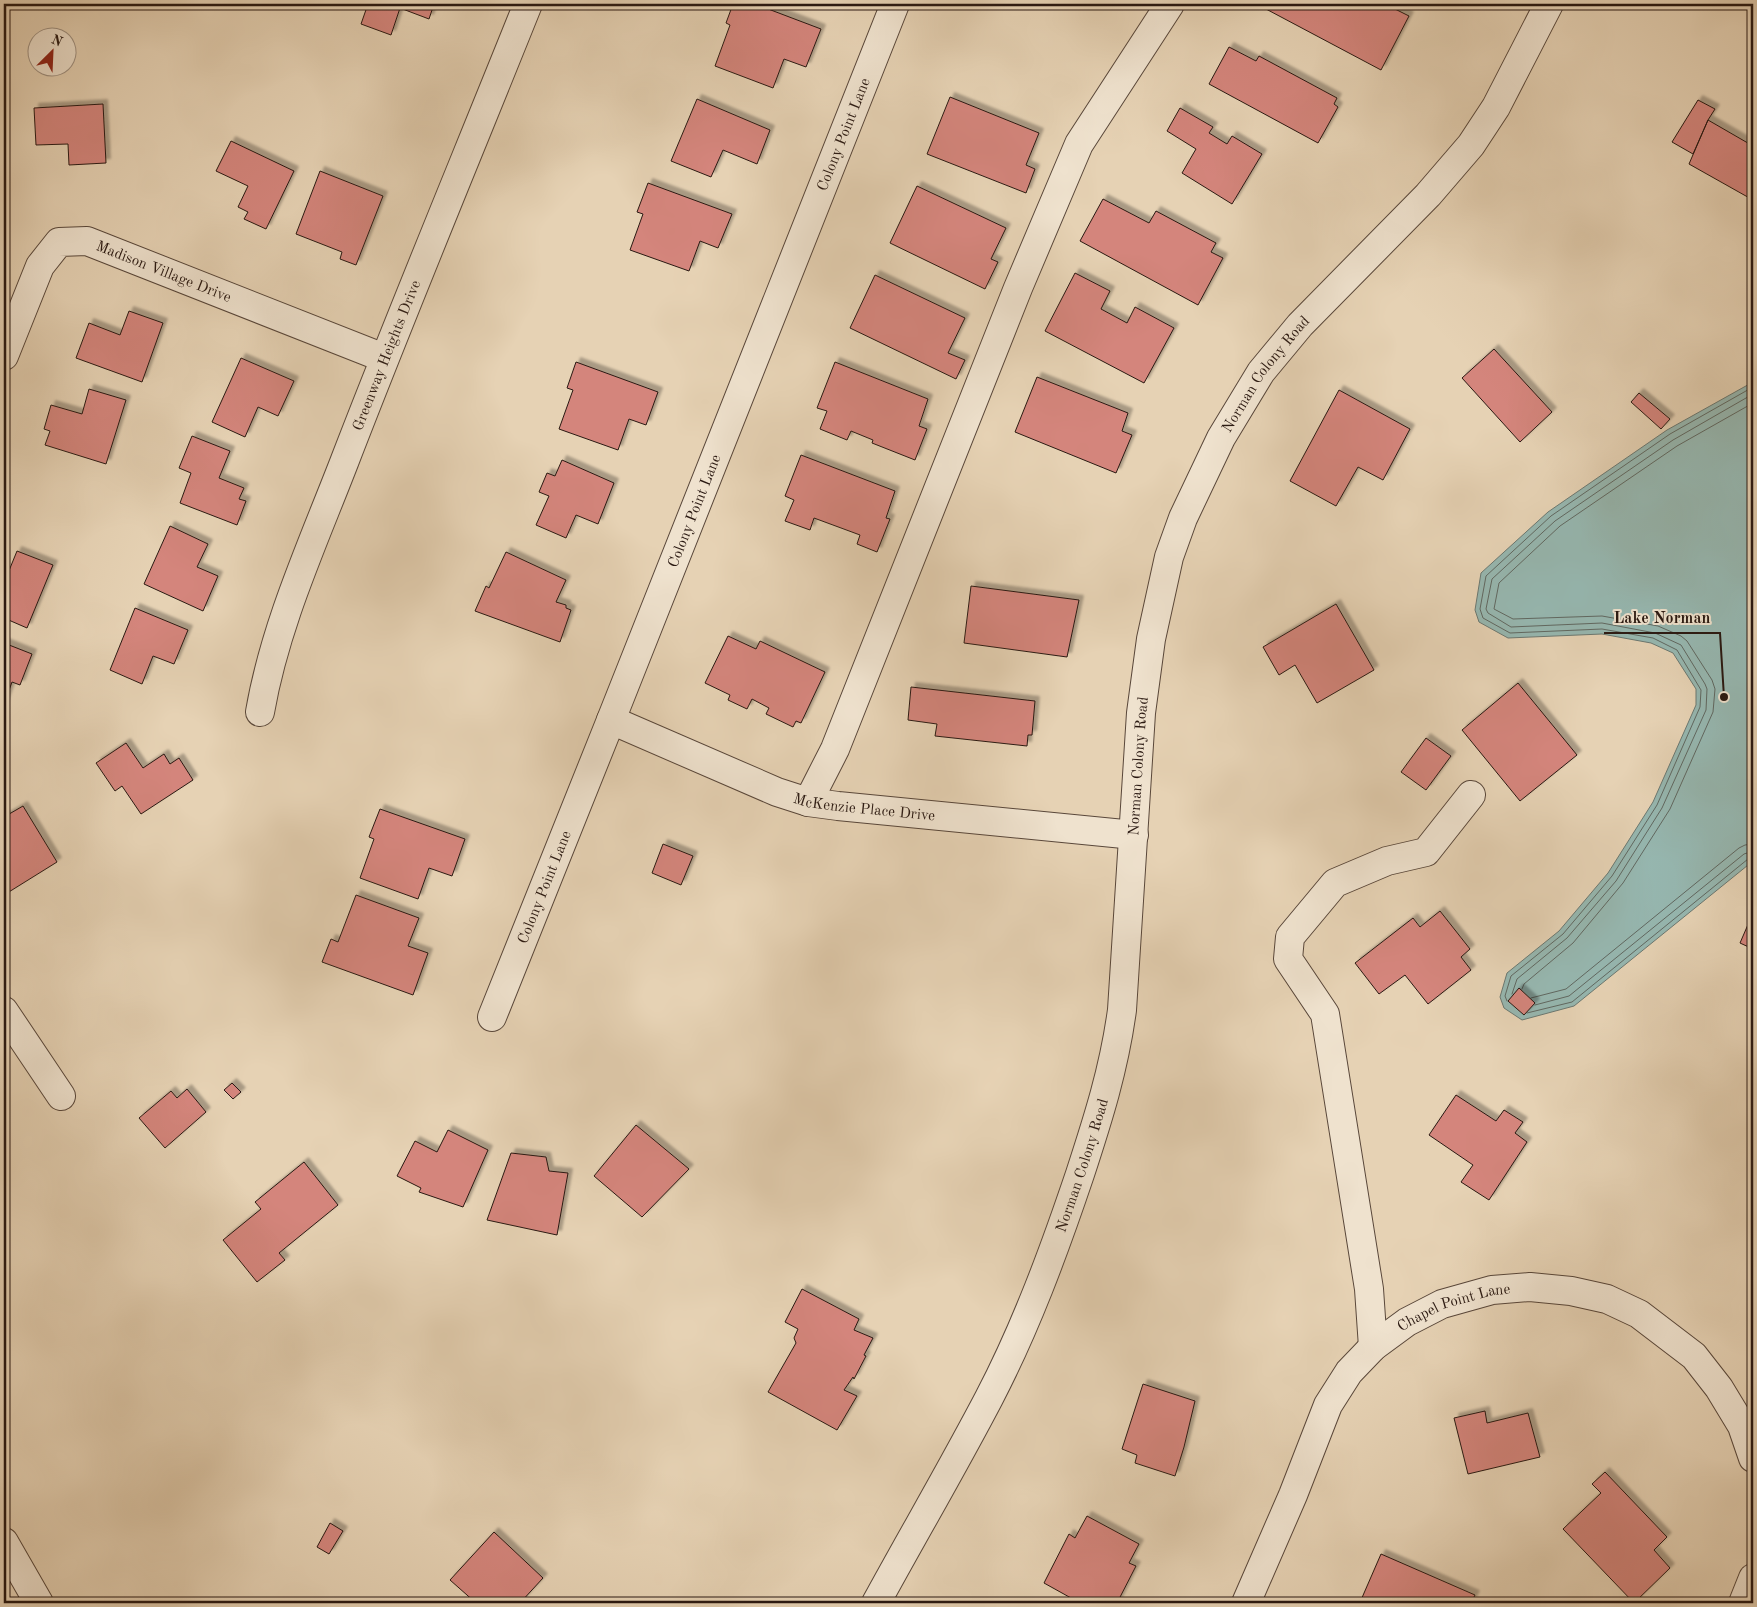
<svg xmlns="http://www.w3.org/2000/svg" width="1757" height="1607" font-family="'Old Standard TT',serif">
<defs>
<filter id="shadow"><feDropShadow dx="4.5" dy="-4.5" stdDeviation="1" flood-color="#0004"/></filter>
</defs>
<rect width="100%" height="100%" fill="#e6d2b4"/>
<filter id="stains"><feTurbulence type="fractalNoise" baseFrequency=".004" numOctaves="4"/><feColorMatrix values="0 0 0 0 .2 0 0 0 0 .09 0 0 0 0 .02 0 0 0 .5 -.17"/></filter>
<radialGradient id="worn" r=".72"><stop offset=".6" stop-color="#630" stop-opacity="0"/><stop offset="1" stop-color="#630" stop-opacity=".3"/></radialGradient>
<path fill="#96b7b0" stroke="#6b7871" d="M1753,382V861L1574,1006L1522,1020L1504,1008L1500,997L1507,973L1559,931L1608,873L1653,802L1696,705V689L1673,653L1651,643L1602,634L1508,638L1479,622L1475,610L1481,573L1548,512L1667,430Z"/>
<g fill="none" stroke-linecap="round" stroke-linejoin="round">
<path stroke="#606861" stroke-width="1" d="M1522,989L1524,984L1573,943L1623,883L1670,809L1713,712L1715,689L1712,680L1687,641L1681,636L1658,626L1602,616L1513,619L1494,609L1499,583L1560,526L1677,446L1753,403
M1512,994L1517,979L1567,938L1616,881L1662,808L1706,710L1707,689L1705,684L1681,645L1655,633L1602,623L1511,627L1488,613L1486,609L1492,579L1555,521L1673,440L1753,394
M1531,998L1566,989L1739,848L1745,845L1753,844
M1507,1001L1505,996L1511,976L1563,934L1612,876L1657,805L1700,707L1701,690L1677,650L1653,638L1602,629L1510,633L1483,618L1480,609L1486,576L1551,516L1670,434L1753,387
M1535,1005L1569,996L1744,854L1753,851
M1527,1013L1572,1002L1748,859L1753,858"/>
</g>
<path fill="#d4857c" stroke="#2a1912" filter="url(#shadow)" d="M368,4H434L429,19L400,8L391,35L361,24Z
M733,4H755L821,29L806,67L784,59L773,88L715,66L730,25L726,23Z
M1269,4H1385L1409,16L1381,70L1266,9Z
M1229,47L1256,61L1259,56L1337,98L1334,104L1338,107L1318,143L1209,84Z
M950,97L1039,133L1026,165L1035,169L1026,193L927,154Z
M697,99L770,130L757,164L723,150L711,177L671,161Z
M1698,100L1715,109L1708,120L1693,154L1672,142Z
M103,104L106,163L69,165L68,144L36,145L34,108Z
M1180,108L1213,127L1209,133L1227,144L1232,136L1262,154L1232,204L1182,173L1196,149L1167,131Z
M1708,120L1753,146V200L1689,164Z
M231,141L294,171L266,229L244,219L248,212L238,207L248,186L216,171Z
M320,171L383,196L356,265L340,259L342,252L296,234Z
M648,183L732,214L718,248L700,241L689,271L630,250L643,214L637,212Z
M917,186L1006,228L991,259L998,262L985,289L890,243Z
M1103,199L1149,223L1156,211L1216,243L1211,252L1223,258L1198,305L1080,241Z
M1075,273L1110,291L1101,309L1127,323L1135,307L1174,328L1144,383L1045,331Z
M875,275L965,318L948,353L965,360L956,379L850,328Z
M129,311L163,323L142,382L76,358L89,323L120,335Z
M1494,349L1552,412L1520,442L1462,378Z
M241,358L294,381L278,416L258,407L245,437L212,422Z
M576,362L658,392L646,425L629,419L618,450L559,429L573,390L567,388Z
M835,362L928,399L919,426L927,429L915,460L872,443L873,440L851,431L847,440L820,429L827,411L817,408Z
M1037,377L1128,413L1122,431L1132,435L1116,473L1015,432Z
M89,389L126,400L106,464L45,445L50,431L44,429L51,405L82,414Z
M1339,390L1410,429L1383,480L1358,467L1336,506L1290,481Z
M1639,393L1670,419L1661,429L1631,402Z
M192,436L230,451L219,478L244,488L239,499L246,501L237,525L180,503L191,473L179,468Z
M801,455L895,491L886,518L890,519L877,552L857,544L860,535L814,518L810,530L785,521L794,500L785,496Z
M562,460L614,483L598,524L576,515L566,538L536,525L549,496L539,492L547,473L555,476Z
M170,526L208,544L197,567L218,576L203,611L144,584Z
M17,551L53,565L27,628L4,618V577L6,578Z
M506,552L566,580L556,602L566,605V608L571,610L560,642L475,611L486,586L489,588Z
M971,586L1079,600L1067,657L964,643Z
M1336,604L1374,670L1317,703L1295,665L1279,675L1263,647Z
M135,608L188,630L174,664L153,656L142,684L110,670Z
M728,636L756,649L760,641L825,672L801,723L796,721L793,727L766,714L769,708L752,699L747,709L728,700L730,695L705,683Z
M4,643L32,654L20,685L12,682L4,704Z
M1518,683L1577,755L1520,801L1462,730Z
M911,687L1035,701L1032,735H1028L1027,746L935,736L937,724L908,720Z
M1426,738L1451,756L1426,790L1401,772Z
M126,743L143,768L164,754L170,764L179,758L193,780L141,814L122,786L115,791L96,763Z
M23,806L57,862L4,895V855L6,854L4,851V817Z
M380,809L465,839L452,876L429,868L418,899L360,878L374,839L369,837Z
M663,844L693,856L681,885L652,873Z
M356,895L419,918L408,946L428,953L413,995L322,962L331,939L338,942Z
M1440,911L1470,949L1461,957L1471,970L1428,1004L1405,975L1379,994L1355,963L1413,918L1420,927Z
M1753,913V949L1740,943Z
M1519,988L1535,1003L1524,1015L1508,1001Z
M232,1083L241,1092L233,1099L224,1090Z
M187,1089L206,1112L165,1148L139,1118L171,1091L177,1098Z
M1456,1095L1496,1121L1504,1110L1523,1122L1515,1133L1527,1142L1489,1200L1461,1182L1473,1165L1429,1135Z
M636,1125L689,1169L642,1217L594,1176Z
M448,1130L488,1150L463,1207L419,1192L421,1188L397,1176L415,1141L437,1152Z
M511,1153L546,1157L549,1171L568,1173L557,1235L487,1220Z
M304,1162L338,1205L279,1253L285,1260L257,1282L223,1240L261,1209L255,1202Z
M802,1289L859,1319L854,1330L873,1338L864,1355L866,1356L854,1379L853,1377L844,1390L857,1396L837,1430L768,1392L796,1343L794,1338L798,1329L785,1322Z
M1143,1384L1195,1401L1184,1447L1175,1476L1135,1463L1137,1455L1122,1449Z
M1485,1411L1487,1423L1528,1413L1540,1457L1468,1474L1454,1418Z
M1605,1472L1667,1537L1654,1550L1670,1568L1634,1603L1563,1529L1601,1493L1592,1484Z
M1087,1516L1139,1544L1129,1563L1136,1566L1117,1603H1119H1080L1044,1583L1069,1534L1075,1538Z
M330,1523L343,1531L329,1554L317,1547Z
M494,1532L543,1578L520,1603H476L450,1580Z
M1381,1554L1475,1595L1471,1603H1369L1361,1600Z"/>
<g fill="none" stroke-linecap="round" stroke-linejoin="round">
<defs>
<g id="minor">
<path id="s1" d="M4,356L40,266L59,242L87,241L384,358"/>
<path id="s2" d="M260,712C275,625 313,543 345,460C404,307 467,156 528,4"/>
<path id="s3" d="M611,720L777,792L808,802L838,806L1134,835"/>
<path d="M808,802L835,749L1018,288L1079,144L1170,4"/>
<path d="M4,1011L61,1096"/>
<path id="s4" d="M492,1017L611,720L895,4"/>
<path d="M1373,1347L1369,1289L1325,1014L1288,959L1290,937L1335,883L1387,861L1426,852L1471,795"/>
<path d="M4,1542L39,1603"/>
<path id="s5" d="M876,1603C913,1535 953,1467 989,1398C1026,1327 1054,1251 1080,1174C1098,1119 1114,1069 1122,1010L1141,713L1151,639L1169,557L1183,518L1221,438L1261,372L1300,325L1428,195L1471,145L1496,107L1549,4"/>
<path id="s6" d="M1246,1603L1293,1495L1328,1405L1349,1372L1373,1347L1407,1322L1442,1304L1492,1290L1530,1287L1571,1291L1607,1299L1639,1314L1694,1356L1719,1388L1742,1426L1753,1458"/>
<path d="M1743,1603L1753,1578"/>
</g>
</defs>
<use href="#minor" stroke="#59473a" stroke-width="30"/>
<use href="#minor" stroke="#efe2ce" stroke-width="28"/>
</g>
<g text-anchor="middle" stroke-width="4" stroke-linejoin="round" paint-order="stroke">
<g font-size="15" fill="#2a1912" stroke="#efe2ce">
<text dy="5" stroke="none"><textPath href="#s4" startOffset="950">Colony Point Lane</textPath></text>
<text dy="5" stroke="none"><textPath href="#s1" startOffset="238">Madison Village Drive</textPath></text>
<text dy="5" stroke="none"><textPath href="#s2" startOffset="379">Greenway Heights Drive</textPath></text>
<text dy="5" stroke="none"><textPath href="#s5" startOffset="1310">Norman Colony Road</textPath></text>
<text dy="5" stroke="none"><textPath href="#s4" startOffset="545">Colony Point Lane</textPath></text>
<text dy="5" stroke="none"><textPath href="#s5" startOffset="890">Norman Colony Road</textPath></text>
<text dy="5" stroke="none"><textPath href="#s3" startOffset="270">McKenzie Place Drive</textPath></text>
<text dy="5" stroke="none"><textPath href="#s4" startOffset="140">Colony Point Lane</textPath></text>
<text dy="5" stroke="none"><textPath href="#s5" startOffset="485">Norman Colony Road</textPath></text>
<text dy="5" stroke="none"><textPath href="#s6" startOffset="380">Chapel Point Lane</textPath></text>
</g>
</g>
<path fill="none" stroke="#2a1912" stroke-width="2" d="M1724 697L1720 633H1604"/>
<circle fill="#2a1912" stroke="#efe2ce" stroke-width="2" cx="1724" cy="697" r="5"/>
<g font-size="16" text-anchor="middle" font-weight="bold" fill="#2a1912" stroke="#efe2ce" stroke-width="4" stroke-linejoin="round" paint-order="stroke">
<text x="1662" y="623">Lake Norman</text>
</g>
<rect width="1757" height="1607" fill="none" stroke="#e6d2b4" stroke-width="20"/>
<rect x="5" y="5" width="1747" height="1597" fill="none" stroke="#2a1912" stroke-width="2.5"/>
<rect x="10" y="10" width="1737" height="1587" fill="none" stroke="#2a1912"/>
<g transform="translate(52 52) rotate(24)"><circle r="24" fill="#efe2ce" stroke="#a09283"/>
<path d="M0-4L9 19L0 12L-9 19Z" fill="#8f2418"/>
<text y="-8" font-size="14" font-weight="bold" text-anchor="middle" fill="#2a1912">N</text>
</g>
<rect width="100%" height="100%" filter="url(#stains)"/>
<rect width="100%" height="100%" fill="url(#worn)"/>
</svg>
